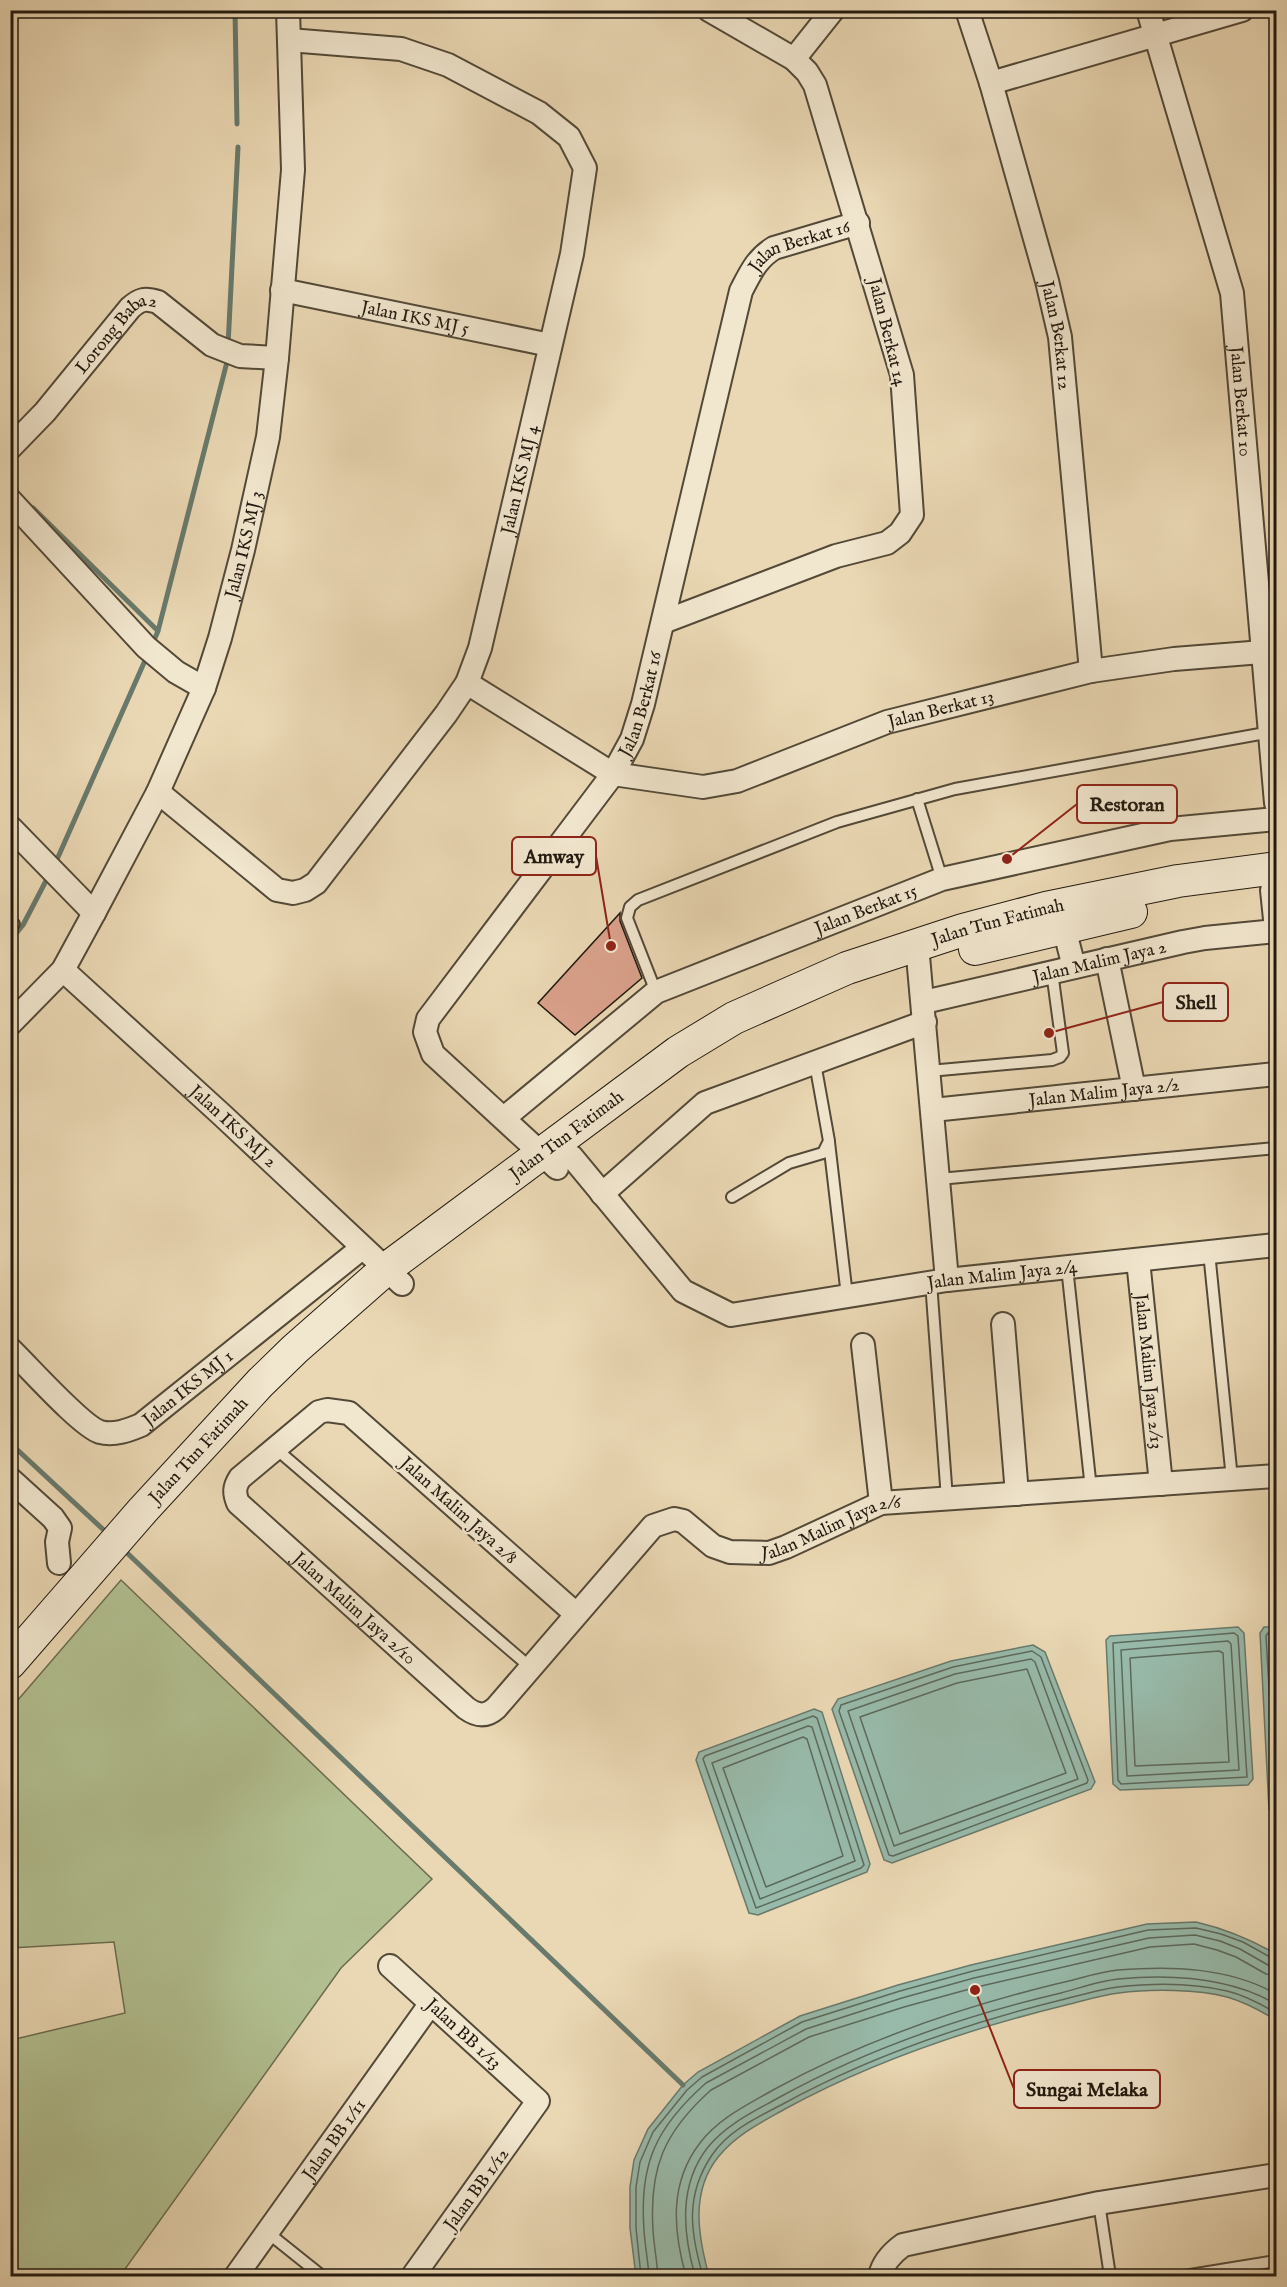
<svg xmlns="http://www.w3.org/2000/svg" width="1287" height="2287" font-family="'IM FELL English',serif">
<rect width="100%" height="100%" fill="#ead8b4"/>
<filter id="stains"><feTurbulence type="fractalNoise" baseFrequency=".00333" numOctaves="4"/><feColorMatrix values="0 0 0 0 .2 0 0 0 0 .09 0 0 0 0 .02 0 0 0 .5 -.17"/></filter>
<radialGradient id="worn" r=".72"><stop offset=".6" stop-color="#630" stop-opacity="0"/><stop offset="1" stop-color="#630" stop-opacity=".3"/></radialGradient>
<path fill="#b2c091" stroke="#6a6c50" stroke-width="1.5" d="M121,1580L432,1879L341,1968L120,2276H11V2040L125,2013L114,1942L11,1948V1708Z"/>
<path fill="#98baaa" stroke="#687a6c" stroke-width="1.5" d="M1238,1627L1244,1633L1253,1779L1248,1785L1120,1790L1113,1784L1106,1640L1110,1636Z
M1264,1627H1276V1816L1269,1810L1260,1633Z
M1033,1645L1045,1652L1095,1782L1091,1789L892,1863L884,1860L832,1709L838,1699L951,1661Z
M814,1709L822,1712L870,1864L867,1872L758,1915L749,1913L696,1760L699,1752Z
M1196,1922C1226,1929 1250,1939 1276,1954V2020C1261,2011 1245,2002 1227,1997C1198,1989 1149,1989 1119,1993C1101,1995 1083,2001 1066,2005C968,2029 873,2061 785,2109C762,2122 737,2134 719,2156C690,2191 698,2236 709,2276H636L630,2228V2187L634,2160L648,2129L683,2085L698,2072L800,2016L898,1985L971,1965L1147,1924Z"/>
<g fill="none" stroke-linecap="round" stroke-linejoin="round">
<path stroke="#5c6a5c" stroke-width="1.5" d="M1234,1633L1238,1636L1247,1777L1121,1784L1118,1780L1113,1643Z
M1276,1633H1268L1266,1636L1276,1808
M1228,1641L1231,1644L1239,1770L1127,1776L1121,1650Z
M1032,1651L1041,1657L1088,1780L1087,1783L893,1856L889,1855L839,1711L841,1705L953,1667Z
M1219,1651L1223,1653L1229,1762L1135,1766L1130,1658Z
M1031,1659L1035,1662L1078,1779L894,1846L848,1711L955,1674Z
M1027,1669L1066,1773L900,1834L860,1717L957,1683Z
M813,1716L817,1718L864,1865L861,1868L756,1908L703,1759L705,1756Z
M808,1726L812,1727L855,1861L760,1899L712,1763Z
M803,1737L807,1739L843,1856L766,1887L723,1768Z
M641,2276L636,2228V2187L640,2162L653,2132L687,2090L702,2077L802,2022L900,1991L973,1971L1148,1930L1196,1928L1221,1934L1243,1942L1272,1958L1276,1959
M649,2276C648,2261 645,2246 644,2230C639,2164 656,2127 706,2083L806,2029L902,1998L974,1978L1149,1938L1195,1935L1220,1941L1240,1949L1268,1965L1276,1966
M658,2276C657,2261 654,2246 653,2230C649,2168 664,2132 711,2090L809,2037L904,2007L977,1987L1150,1947L1194,1944L1217,1950L1236,1957L1266,1974L1276,1975
M686,2276C673,2230 669,2183 700,2143C719,2118 747,2105 773,2090C862,2041 958,2008 1056,1984C1076,1980 1097,1972 1118,1970C1171,1966 1229,1967 1276,1994
M695,2276C683,2233 678,2185 708,2147C727,2124 753,2112 778,2098C867,2049 963,2016 1061,1993C1080,1988 1099,1981 1118,1979C1172,1974 1229,1977 1276,2004
M703,2276C690,2232 685,2195 712,2155C728,2131 756,2118 781,2105C870,2056 967,2023 1065,1999C1082,1995 1101,1989 1118,1987C1153,1983 1193,1983 1227,1991C1244,1995 1261,2004 1276,2013"/>
<path stroke="#687a6c" stroke-width="5" d="M235,10L237,124
M228,346L238,147
M33,508L158,631
M152,645L158,631L228,358
M55,864L147,656
M10,941L23,925L49,875
M10,1443L108,1534
M123,1549L683,2085"/>
</g>
<path fill="#daa18b" stroke="#21190f" stroke-width="1.5" d="M620,913V921L642,978L575,1035L538,1003Z"/>
<g fill="none" stroke-linecap="round" stroke-linejoin="round">
<defs>
<path id="service" d="M917,799L942,879
M10,928L14,924
M656,992L627,918L630,907L638,900L837,822L955,789L1271,732
M929,1071L1052,1060L1060,1057L1063,1053L1052,972
M829,1142L847,1296
M939,1179L1276,1148
M732,1197L789,1163L823,1153L829,1141L815,1063
M1209,1252L1232,1479
M1067,1267L1091,1489
M931,1282L947,1499
M275,1448L530,1667
M1099,2203L1110,2276
M267,2232L322,2276
M1184,2276L1276,2261"/>
<g id="minor">
<path id="s1" d="M967,10L991,83L1047,281L1060,337L1091,671"/>
<path id="s2" d="M1148,10L1232,293L1276,803"/>
<path d="M794,59L833,10"/>
<path d="M991,83L1242,10"/>
<path id="s3" d="M282,290L550,345"/>
<path id="s4" d="M10,448L45,412L130,308C140,299 145,298 158,302L212,345L240,356L277,358"/>
<path d="M10,500L146,647L176,672L204,688"/>
<path d="M663,622L836,556L887,543L900,533L912,515L902,375L815,85L807,72L794,59L709,10"/>
<path id="s5" d="M467,683L613,774L703,787L737,781L887,722L1091,671L1174,659L1276,651"/>
<path id="s6" d="M158,792L277,890L293,893L305,890L316,883L446,714L467,683L480,648L572,254L585,168L569,137L539,113L448,65L401,49L289,40"/>
<path d="M10,827L94,913"/>
<path d="M1272,890L1276,929"/>
<path d="M1064,928L1074,967"/>
<path d="M917,945L947,1280"/>
<path d="M1107,959L1134,1089"/>
<path id="s7" d="M63,970L222,1115L402,1284"/>
<path id="s8" d="M924,1002L1183,942L1205,938L1276,931"/>
<path id="s9" d="M10,1024L63,970L94,913L158,792L204,688L220,638L243,550L268,437L277,358L293,170L288,10"/>
<path id="s10" d="M933,1110L1276,1074"/>
<path id="s11" d="M504,1118L656,992L942,879L1170,829L1276,819"/>
<path id="s12" d="M572,1157L683,1291L731,1315L947,1280L1276,1245"/>
<path id="s13" d="M557,1168L433,1054L425,1032L428,1019L613,774L632,739L643,704L741,291C750,274 756,259 774,248L858,223"/>
<path d="M602,1194L705,1103L925,1022"/>
<path id="s14" d="M1138,1260L1161,1484"/>
<path d="M1003,1324L1017,1494"/>
<path d="M863,1345L881,1503"/>
<path id="s15" d="M10,1349C28,1366 81,1426 100,1432C114,1436 129,1430 141,1425L362,1248"/>
<path d="M10,1479L53,1518L60,1528L57,1542L59,1563"/>
<path id="s16" d="M576,1614L349,1413L327,1410L319,1412L240,1478C234,1487 234,1493 238,1503L466,1708C477,1716 486,1717 496,1708L653,1526L674,1519L683,1521L713,1546L730,1552L769,1553L786,1547L881,1503L1276,1476"/>
<path id="s17" d="M390,1966L538,2101L413,2276"/>
<path id="s18" d="M236,2276L431,2003"/>
<path d="M880,2276C883,2262 892,2253 903,2245L1099,2203L1276,2175"/>
</g>
<g id="secondary">
<path d="M975,949L1131,912"/>
<path id="s19" d="M10,1663L143,1510L260,1383L295,1349L386,1269L678,1052L734,1018L847,968L963,930L1046,908L1178,881L1276,868"/>
</g>
</defs>
<use href="#service" stroke="#534938" stroke-width="14"/>
<use href="#minor" stroke="#534938" stroke-width="26"/>
<use href="#secondary" stroke="#21190f" stroke-width="34"/>
<use href="#service" stroke="#f1e6ce" stroke-width="10"/>
<use href="#minor" stroke="#f1e6ce" stroke-width="22"/>
<use href="#secondary" stroke="#f1e6ce" stroke-width="32"/>
</g>
<g text-anchor="middle" stroke-width="5" stroke-linejoin="round" paint-order="stroke">
<g font-size="18" fill="#21190f" stroke="#f1e6ce">
<text dy="6" stroke="none"><textPath href="#s13" startOffset="1092">Jalan Berkat 16</textPath></text>
<text dy="6" stroke="none"><textPath href="#s3" startOffset="136">Jalan IKS MJ 5</textPath></text>
<text transform="translate(888 332) rotate(76)" y="6">Jalan Berkat 14</text>
<text dy="6" stroke="none"><textPath href="#s1" startOffset="338">Jalan Berkat 12</textPath></text>
<text dy="6" stroke="none"><textPath href="#s4" startOffset="159">Lorong Baba 2</textPath></text>
<text dy="6" stroke="none"><textPath href="#s2" startOffset="404">Jalan Berkat 10</textPath></text>
<text dy="6" stroke="none"><textPath href="#s6" startOffset="657">Jalan IKS MJ 4</textPath></text>
<text dy="6" stroke="none"><textPath href="#s9" startOffset="540">Jalan IKS MJ 3</textPath></text>
<text dy="6" stroke="none"><textPath href="#s13" startOffset="588">Jalan Berkat 16</textPath></text>
<text dy="6" stroke="none"><textPath href="#s5" startOffset="514">Jalan Berkat 13</textPath></text>
<text dy="6" stroke="none"><textPath href="#s11" startOffset="423">Jalan Berkat 15</textPath></text>
<text dy="6" stroke="none"><textPath href="#s19" startOffset="1256">Jalan Tun Fatimah</textPath></text>
<text dy="6" stroke="none"><textPath href="#s8" startOffset="180">Jalan Malim Jaya 2</textPath></text>
<text dy="6" stroke="none"><textPath href="#s10" startOffset="172">Jalan Malim Jaya 2/2</textPath></text>
<text dy="6" stroke="none"><textPath href="#s7" startOffset="231">Jalan IKS MJ 2</textPath></text>
<text dy="6" stroke="none"><textPath href="#s19" startOffset="770">Jalan Tun Fatimah</textPath></text>
<text dy="6" stroke="none"><textPath href="#s12" startOffset="502">Jalan Malim Jaya 2/4</textPath></text>
<text dy="6" stroke="none"><textPath href="#s14" startOffset="112">Jalan Malim Jaya 2/13</textPath></text>
<text dy="6" stroke="none"><textPath href="#s15" startOffset="225">Jalan IKS MJ 1</textPath></text>
<text dy="6" stroke="none"><textPath href="#s19" startOffset="284">Jalan Tun Fatimah</textPath></text>
<text transform="translate(459 1510) rotate(42)" y="6">Jalan Malim Jaya 2/8</text>
<text dy="6" stroke="none"><textPath href="#s16" startOffset="1238">Jalan Malim Jaya 2/6</textPath></text>
<text dy="6" stroke="none"><textPath href="#s16" startOffset="620">Jalan Malim Jaya 2/10</textPath></text>
<text dy="6" stroke="none"><textPath href="#s17" startOffset="100">Jalan BB 1/13</textPath></text>
<text dy="6" stroke="none"><textPath href="#s18" startOffset="168">Jalan BB 1/11</textPath></text>
<text transform="translate(476 2189) rotate(-54)" y="6">Jalan BB 1/12</text>
</g>
</g>
<path fill="none" stroke="#8f2418" stroke-width="2" d="M1007 859L1077 804M611 946L596 856M1049 1033L1163 1002M975 1990L1014 2089"/>
<g fill="#8f2418" stroke="#f1e6ce" stroke-width="2">
<circle cx="1007" cy="859" r="6"/>
<circle cx="611" cy="946" r="6"/>
<circle cx="1049" cy="1033" r="6"/>
<circle cx="975" cy="1990" r="6"/>
</g>
<g fill="#f1e6ce" stroke="#8f2418" stroke-width="2">
<rect x="1077" y="785" width="100" height="38" rx="6"/>
<rect x="512" y="837" width="84" height="38" rx="6"/>
<rect x="1163" y="983" width="65" height="38" rx="6"/>
<rect x="1014" y="2070" width="146" height="38" rx="6"/>
</g>
<g font-size="20" text-anchor="middle" font-weight="bold" fill="#21190f">
<text x="1127" y="811">Restoran</text>
<text x="554" y="863">Amway</text>
<text x="1196" y="1009">Shell</text>
<text x="1087" y="2096">Sungai Melaka</text>
</g>
<rect width="1287" height="2287" fill="none" stroke="#ead8b4" stroke-width="36"/>
<rect x="12" y="12" width="1263" height="2263" fill="none" stroke="#21190f" stroke-width="3"/>
<rect x="18" y="18" width="1251" height="2251" fill="none" stroke="#21190f" stroke-width="1.5"/>
<rect width="100%" height="100%" filter="url(#stains)"/>
<rect width="100%" height="100%" fill="url(#worn)"/>
</svg>
